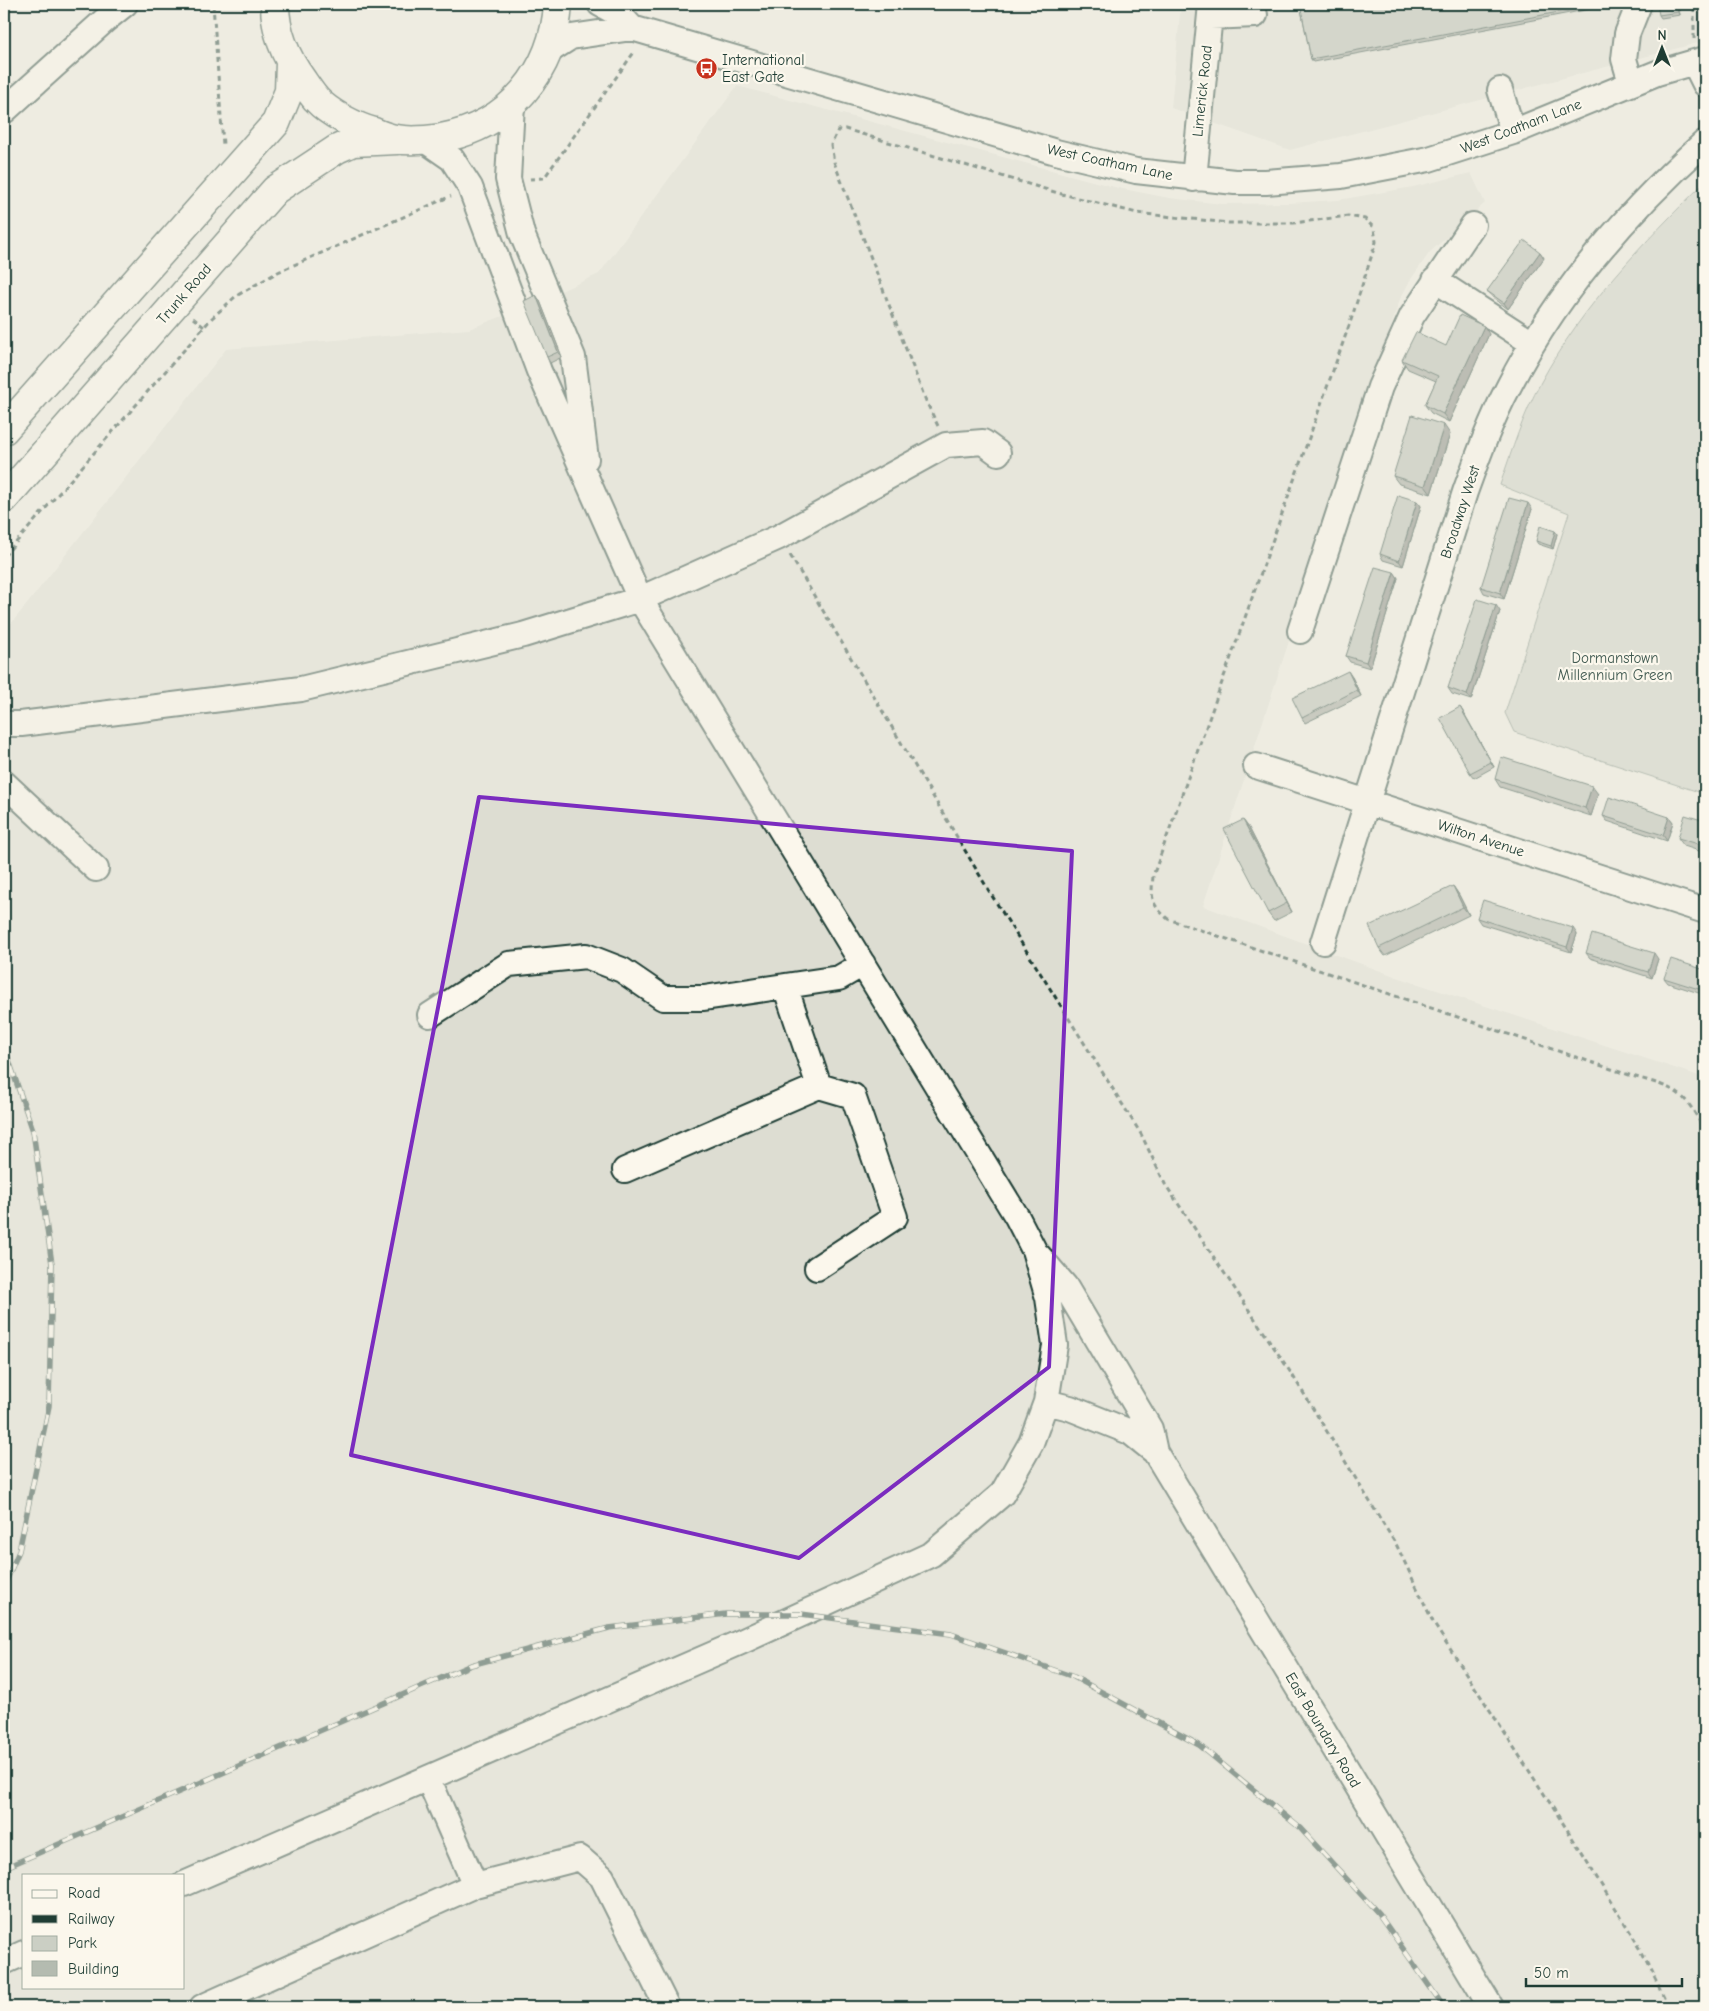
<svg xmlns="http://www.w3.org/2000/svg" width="1709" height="2011" font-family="'Comic Neue',sans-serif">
<rect width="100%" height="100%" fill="#eeece1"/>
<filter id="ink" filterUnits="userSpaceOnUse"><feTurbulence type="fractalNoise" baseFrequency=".02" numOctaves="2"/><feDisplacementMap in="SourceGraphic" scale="10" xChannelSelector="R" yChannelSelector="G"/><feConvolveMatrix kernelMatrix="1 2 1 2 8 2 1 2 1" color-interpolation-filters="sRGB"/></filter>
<g filter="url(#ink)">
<path fill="#ddddd2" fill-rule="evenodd" d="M1181,4H1705V41L1290,150L1171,108Z
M737,86L1118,188L1169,198L1222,204L1289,203L1338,200L1413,187L1471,173L1485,203L1430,252L1411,279L1400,299L1203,906L1397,977L1705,1078V2007H4V632L28,603L226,349L469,329L516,311L599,274ZM24,1875H184V1987H24Z"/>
<path fill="#cbcfc4" stroke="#75867c" d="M1705,182V794L1514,732L1505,713L1569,513L1500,485C1512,450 1523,415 1541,382C1582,306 1644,242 1705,182Z"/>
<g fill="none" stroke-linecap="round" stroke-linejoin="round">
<defs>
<path id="minor" d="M600,4L620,15L632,28
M1210,17L1255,15
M549,51L571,37L632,28L1056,152L1136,171L1235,182H1266L1341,176L1429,159L1513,132L1657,73L1705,59
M1694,62L1705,84
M1631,83L1624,59L1627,34L1639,4
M1500,90L1513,132
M512,104L508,179L522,234L573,357L586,459
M4,111L105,20L125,4
M1194,179L1211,4
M1435,280L1532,343
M1300,631L1380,387L1412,316L1473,225
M4,724H21L301,689L523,635L640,599L779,537L946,445L983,442L998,453
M1256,766L1705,911
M4,783L96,869
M1323,942L1465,492C1478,456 1491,420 1509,386C1557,292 1627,212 1705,142
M430,1015L509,964L586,956L622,970L663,998H704L839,978L863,964
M625,1170L819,1086L785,986
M1039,1256L1065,1286L1150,1429L1155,1452L1491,2007
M817,1268L895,1217L853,1096L819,1086
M1046,1402L1070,1408L1130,1432L1155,1452
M428,1778L475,1885
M184,1884L741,1642L932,1554L1002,1494L1031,1443L1046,1402L1055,1345L1048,1298L1034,1250L1017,1217L640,599L539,371L470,187L452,159L426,141
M4,1962L24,1953
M202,2007L475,1885L580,1858L602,1877L667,2007"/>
<path id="major" d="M275,4C275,32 286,58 303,81C307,87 311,93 316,99C330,114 356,127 374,132C381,135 389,138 396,139C411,142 427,140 441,138C509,126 554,71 558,4
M4,430L276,123L289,91L290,63
M4,499L275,190L337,149L353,142L397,140"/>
</defs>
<use href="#minor" stroke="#1f3d34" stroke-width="28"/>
<use href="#major" stroke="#1f3d34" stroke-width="31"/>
<path stroke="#1f3d34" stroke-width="3" stroke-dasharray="5 4" stroke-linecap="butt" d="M213,4L223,145
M1694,39V4
M530,179L544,178L635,51
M193,318L204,327
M938,426L926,401L834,162L831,145L838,130L845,129L1058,193L1137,213L1228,223H1294L1348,216L1365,219L1374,228L1376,242L1351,320L1153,876C1151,899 1151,904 1168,919L1632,1076C1676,1088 1685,1091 1705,1132
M790,555L989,891L1141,1134L1165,1184L1293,1376L1397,1546L1434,1624L1570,1834L1640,1948L1669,2007
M4,556L212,318L236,296L278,272L451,196"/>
<use href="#minor" stroke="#fbf7ec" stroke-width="24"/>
<use href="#major" stroke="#fbf7ec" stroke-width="28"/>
<defs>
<path id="rail" d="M4,1046L33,1131L52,1264L49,1406L19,1551L4,1586
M4,1868L471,1665L609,1628L726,1614H801L951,1634L1074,1677L1199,1745L1300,1828L1378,1913L1444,2007"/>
</defs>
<use href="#rail" stroke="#1f3d34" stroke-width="5.5"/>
<use href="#rail" stroke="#fbf7ec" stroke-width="4" stroke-dasharray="11" stroke-linecap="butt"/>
</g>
<path fill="#9ba197" stroke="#1f3d34" d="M1300,4H1617L1313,62L1311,59Z
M1678,4L1680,15L1661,18L1659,15Z
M1540,252L1544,258L1508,309L1491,296L1487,291Z
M536,295L540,301L562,357L550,363L547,357Z
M1489,334L1449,422L1431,413L1425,405L1436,381L1408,369L1402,360L1446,346Z
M1450,434L1431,494L1399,484L1393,476Z
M1417,501L1421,506L1403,566L1383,560L1380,554Z
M1532,509L1504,599L1484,593L1481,587Z
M1555,531L1557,534L1553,549L1538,544L1536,541Z
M1394,572L1398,578L1370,668L1350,662L1346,656Z
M1500,611L1471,700L1452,694L1448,688Z
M1352,677L1361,696L1305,723L1302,718Z
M1460,707L1494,767L1474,778L1470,773Z
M1495,779L1598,794L1591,816L1500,787Z
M1603,816L1669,817L1673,822L1667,841L1607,821Z
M1243,820L1249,828L1292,912L1274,921L1268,913Z
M1705,821V853L1684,846L1678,838Z
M1453,886L1459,895L1469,915L1385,956L1379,948Z
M1477,918L1577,934L1571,952L1481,924Z
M1586,953L1658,959L1652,978L1590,958Z
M1705,970V995L1668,983L1664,978Z"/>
<path fill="#7e837b" stroke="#1f3d34" d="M1676,4H1678L1680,15L1678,12Z
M1540,252L1544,258L1508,309L1504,303Z
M536,295L540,301L562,357L558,352Z
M1484,326L1489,334L1449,422L1443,414Z
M1444,425L1450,434L1431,494L1425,486Z
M1417,501L1421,506L1403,566L1399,561Z
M1528,503L1532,509L1504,599L1500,593Z
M1555,531L1557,534L1553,549L1551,546Z
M1394,572L1398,578L1370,668L1366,662Z
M1496,605L1500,611L1471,700L1467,695Z
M1348,671L1352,677L1361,696L1357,690Z
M1460,707L1464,713L1494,767L1491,762Z
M1592,786L1598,794L1591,816L1585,808Z
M1669,817L1673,822L1667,841L1663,835Z
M1243,820L1249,828L1292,912L1287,903Z
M1453,886L1459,895L1469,915L1463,907Z
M1573,928L1577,934L1571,952L1567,947Z
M1654,953L1658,959L1652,978L1648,972Z"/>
<path fill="#b4bbb0" stroke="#1f3d34" d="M1300,4H1601L1311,59Z
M1657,4H1676L1678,12L1659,15Z
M1524,240L1540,252L1504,303L1487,291Z
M536,295L558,352L547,357L524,301Z
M1460,315L1484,326L1443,414L1425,405L1438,376L1402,360L1416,332L1446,346Z
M1412,415L1444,425L1425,486L1393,476Z
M1398,495L1417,501L1399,561L1380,554Z
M1509,498L1528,503L1500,593L1481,587Z
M1540,526L1555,531L1551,546L1536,541Z
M1375,567L1394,572L1366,662L1346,656Z
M1477,599L1496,605L1467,695L1448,688Z
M1348,671L1357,690L1302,718L1292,698Z
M1460,707L1491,762L1470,773L1440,718Z
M1501,757L1592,786L1585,808L1495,779Z
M1609,797L1669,817L1663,835L1603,816Z
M1685,815L1705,821V846L1678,838Z
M1243,820L1287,903L1268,913L1224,829Z
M1453,886L1463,907L1379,948L1369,926Z
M1483,900L1573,928L1567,947L1477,918Z
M1592,934L1654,953L1648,972L1586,953Z
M1671,959L1705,970V991L1664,978Z"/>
</g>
<path d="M0 0H1709V2011H0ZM479,797L1072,851L1049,1367L799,1558L351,1455Z" fill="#eeece1" fill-opacity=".55" fill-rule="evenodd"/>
<path fill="none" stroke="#7b2cbf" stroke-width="4" stroke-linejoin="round" d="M479,797L1072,851L1049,1367L799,1558L351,1455Z"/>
<defs>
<symbol id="bus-disc" viewBox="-11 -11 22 22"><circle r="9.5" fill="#c8321e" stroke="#fbf7ec"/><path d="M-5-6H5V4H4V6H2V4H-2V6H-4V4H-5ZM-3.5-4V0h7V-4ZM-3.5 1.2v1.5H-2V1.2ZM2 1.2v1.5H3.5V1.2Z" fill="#fff"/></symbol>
</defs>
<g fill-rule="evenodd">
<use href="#bus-disc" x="694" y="56" width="25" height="25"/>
</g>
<g text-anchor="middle" stroke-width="4.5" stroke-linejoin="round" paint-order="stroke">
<g font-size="15" fill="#1f3d34" stroke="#fbf7ec" text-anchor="start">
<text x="722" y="65">International<tspan x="722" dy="17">East Gate</tspan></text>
</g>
<g font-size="15" fill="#1f3d34" stroke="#fbf7ec">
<text transform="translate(1202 91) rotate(-84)" y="5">Limerick Road</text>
<text transform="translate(1521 126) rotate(-21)" y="5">West Coatham Lane</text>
<text transform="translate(1110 162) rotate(12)" y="5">West Coatham Lane</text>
<text transform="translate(184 294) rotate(-49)" y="5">Trunk Road</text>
<text transform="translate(1460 512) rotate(-72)" y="5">Broadway West</text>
<text transform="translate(1481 838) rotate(18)" y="5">Wilton Avenue</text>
<text transform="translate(1323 1730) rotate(59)" y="5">East Boundary Road</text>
</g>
<g font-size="15" fill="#415a51" stroke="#fbf7ec">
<text x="1615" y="663">Dormanstown<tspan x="1615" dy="17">Millennium Green</tspan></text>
</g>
</g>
<rect width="1709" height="2011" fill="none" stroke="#fbf7ec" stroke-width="20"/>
<rect x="10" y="10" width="1689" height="1991" fill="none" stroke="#1f3d34" stroke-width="2" filter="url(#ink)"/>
<rect x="22" y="1874" width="162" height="115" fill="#fbf7ec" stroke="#a3ada2"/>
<rect x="32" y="1890" width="25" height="8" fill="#fbf7ec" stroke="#a3ada2"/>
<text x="68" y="1898" font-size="15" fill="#1f3d34">Road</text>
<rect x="32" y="1915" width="25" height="8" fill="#1f3d34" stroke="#a3ada2"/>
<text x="68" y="1924" font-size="15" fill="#1f3d34">Railway</text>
<rect x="32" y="1936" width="25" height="15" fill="#cbcfc4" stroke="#a3ada2"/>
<text x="68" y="1948" font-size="15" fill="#1f3d34">Park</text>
<rect x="32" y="1961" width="25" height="15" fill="#b4bbb0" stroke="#a3ada2"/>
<text x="68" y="1974" font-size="15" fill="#1f3d34">Building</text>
<g transform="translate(1662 48)" stroke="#fbf7ec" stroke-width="4" paint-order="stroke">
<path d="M0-4L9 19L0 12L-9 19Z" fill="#1f3d34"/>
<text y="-8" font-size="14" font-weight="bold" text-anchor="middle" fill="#1f3d34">N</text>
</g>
<path d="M1526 1978v8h156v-8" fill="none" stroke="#1f3d34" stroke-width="2.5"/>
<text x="1534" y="1978" font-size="15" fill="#1f3d34" stroke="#fbf7ec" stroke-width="4" paint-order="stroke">50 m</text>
</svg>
